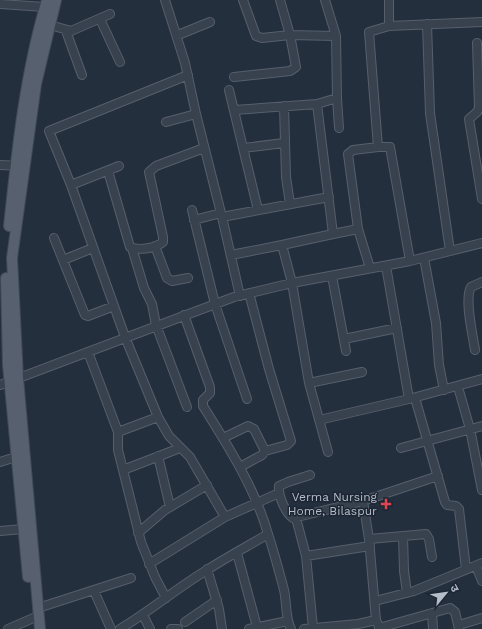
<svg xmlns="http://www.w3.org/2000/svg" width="482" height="629" font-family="'Work Sans','Noto Sans Devanagari',sans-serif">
<rect width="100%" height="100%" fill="#242f3e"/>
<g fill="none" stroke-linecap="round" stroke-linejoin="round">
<defs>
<path id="minor" d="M165,0L185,63L196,114L222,217L240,296
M280,0L290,35L336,36
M325,0L336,36L337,98L317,104L333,234L358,229L370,268
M389,0V26L369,32L378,147H390L410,261
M0,4L45,7
M100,19L120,62
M427,24L430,113L450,251
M50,25L71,31L110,14
M389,26L482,22
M66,31L82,75
M178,35L210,22
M477,43L479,108L477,112L469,119L482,199
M188,75L49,131L71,185L125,337L158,417L169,436L190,457L225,517
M234,77L290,71L296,67L290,35L262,38L256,36L243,0
M229,90L258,210
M337,98L339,128
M284,106L286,177L290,204
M234,110L317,104
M166,122L196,114
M243,148L284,143
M0,165L21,166
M108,171L130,247C139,251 156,248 163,242V237L149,172L156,166L204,148
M71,185L119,166
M192,210L215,304L247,399
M222,217L329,197
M194,220L221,213
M358,229L348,154L353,150L378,147
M54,238L85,315L88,316L114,306
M155,246L167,278L172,281L188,278
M132,248L144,288L152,304L156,325L187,407
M231,255L282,245
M424,258L436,323L439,365L444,390
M63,260L93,248
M386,266L409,399
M332,276L346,351
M184,315L210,387V393L203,400V406C228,446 255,488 268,534C274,552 279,571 284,590C287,603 285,618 291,629
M344,339L397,328
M475,350C473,336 464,299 471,287L482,282
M88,352L118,432V450L141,542L155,577L166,598
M309,383L362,372
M0,385L234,297L292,283L410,261L482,243
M458,387L470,429L482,490
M415,398L445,502L447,505L456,506L459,509L466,569
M319,420L409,399L482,379
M118,432L158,417
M223,438L248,426L254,429L265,451L287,445L291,441L269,369L249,293
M401,448L482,426
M328,452L309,383L292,283L282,245L333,234
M158,456L170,507
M0,462L16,457
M240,467L262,455L265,451
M123,470L180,448
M310,475L288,482L279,486C278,495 285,513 293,518L363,501L438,476
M363,501L369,539L376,620L380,629
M296,518L306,556L313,628
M0,531L23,529
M138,533L165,510L207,485
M403,536L404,571L407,593
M369,539L426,534L429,539L432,557
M237,553L257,627
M306,556L370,546
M149,564L225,517L279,493
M476,566L482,581
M207,569L219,609L222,629
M94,591L111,629
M375,601L414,591L482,563
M38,608L131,578
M432,613L433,629
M143,615L150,629
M185,622L217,600
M459,625L482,618
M379,628L450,608L455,612L459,629
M8,629L38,616
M120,629C150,611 177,588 207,570C227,557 248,546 268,534
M171,629H178
M249,629L288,621
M304,629L358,624L376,620"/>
<path id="major" d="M9,226C17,151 25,73 47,0
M6,278L8,365L28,577
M40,629L18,378L12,258L36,84L56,0"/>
</defs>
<use href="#minor" stroke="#565f6c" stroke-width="10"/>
<use href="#major" stroke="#414a57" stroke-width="12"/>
<use href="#minor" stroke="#38414e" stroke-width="8"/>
<use href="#major" stroke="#56606e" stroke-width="10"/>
</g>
<path fill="#e0444e" stroke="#1d2633" stroke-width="1.5" d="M384 498h4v4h4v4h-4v4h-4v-4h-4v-4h4z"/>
<g text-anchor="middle" stroke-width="3" stroke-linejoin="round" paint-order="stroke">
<g font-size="12" fill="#b4bcc9" stroke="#1d2633" text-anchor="end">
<text x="377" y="501">Verma Nursing<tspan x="377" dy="14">Home, Bilaspur</tspan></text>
</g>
</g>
<g transform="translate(446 593) rotate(61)" stroke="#1d2633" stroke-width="3" paint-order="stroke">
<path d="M0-3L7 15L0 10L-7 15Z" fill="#b4bcc9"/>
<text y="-6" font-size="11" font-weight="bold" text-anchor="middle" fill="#b4bcc9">उ</text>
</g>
</svg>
